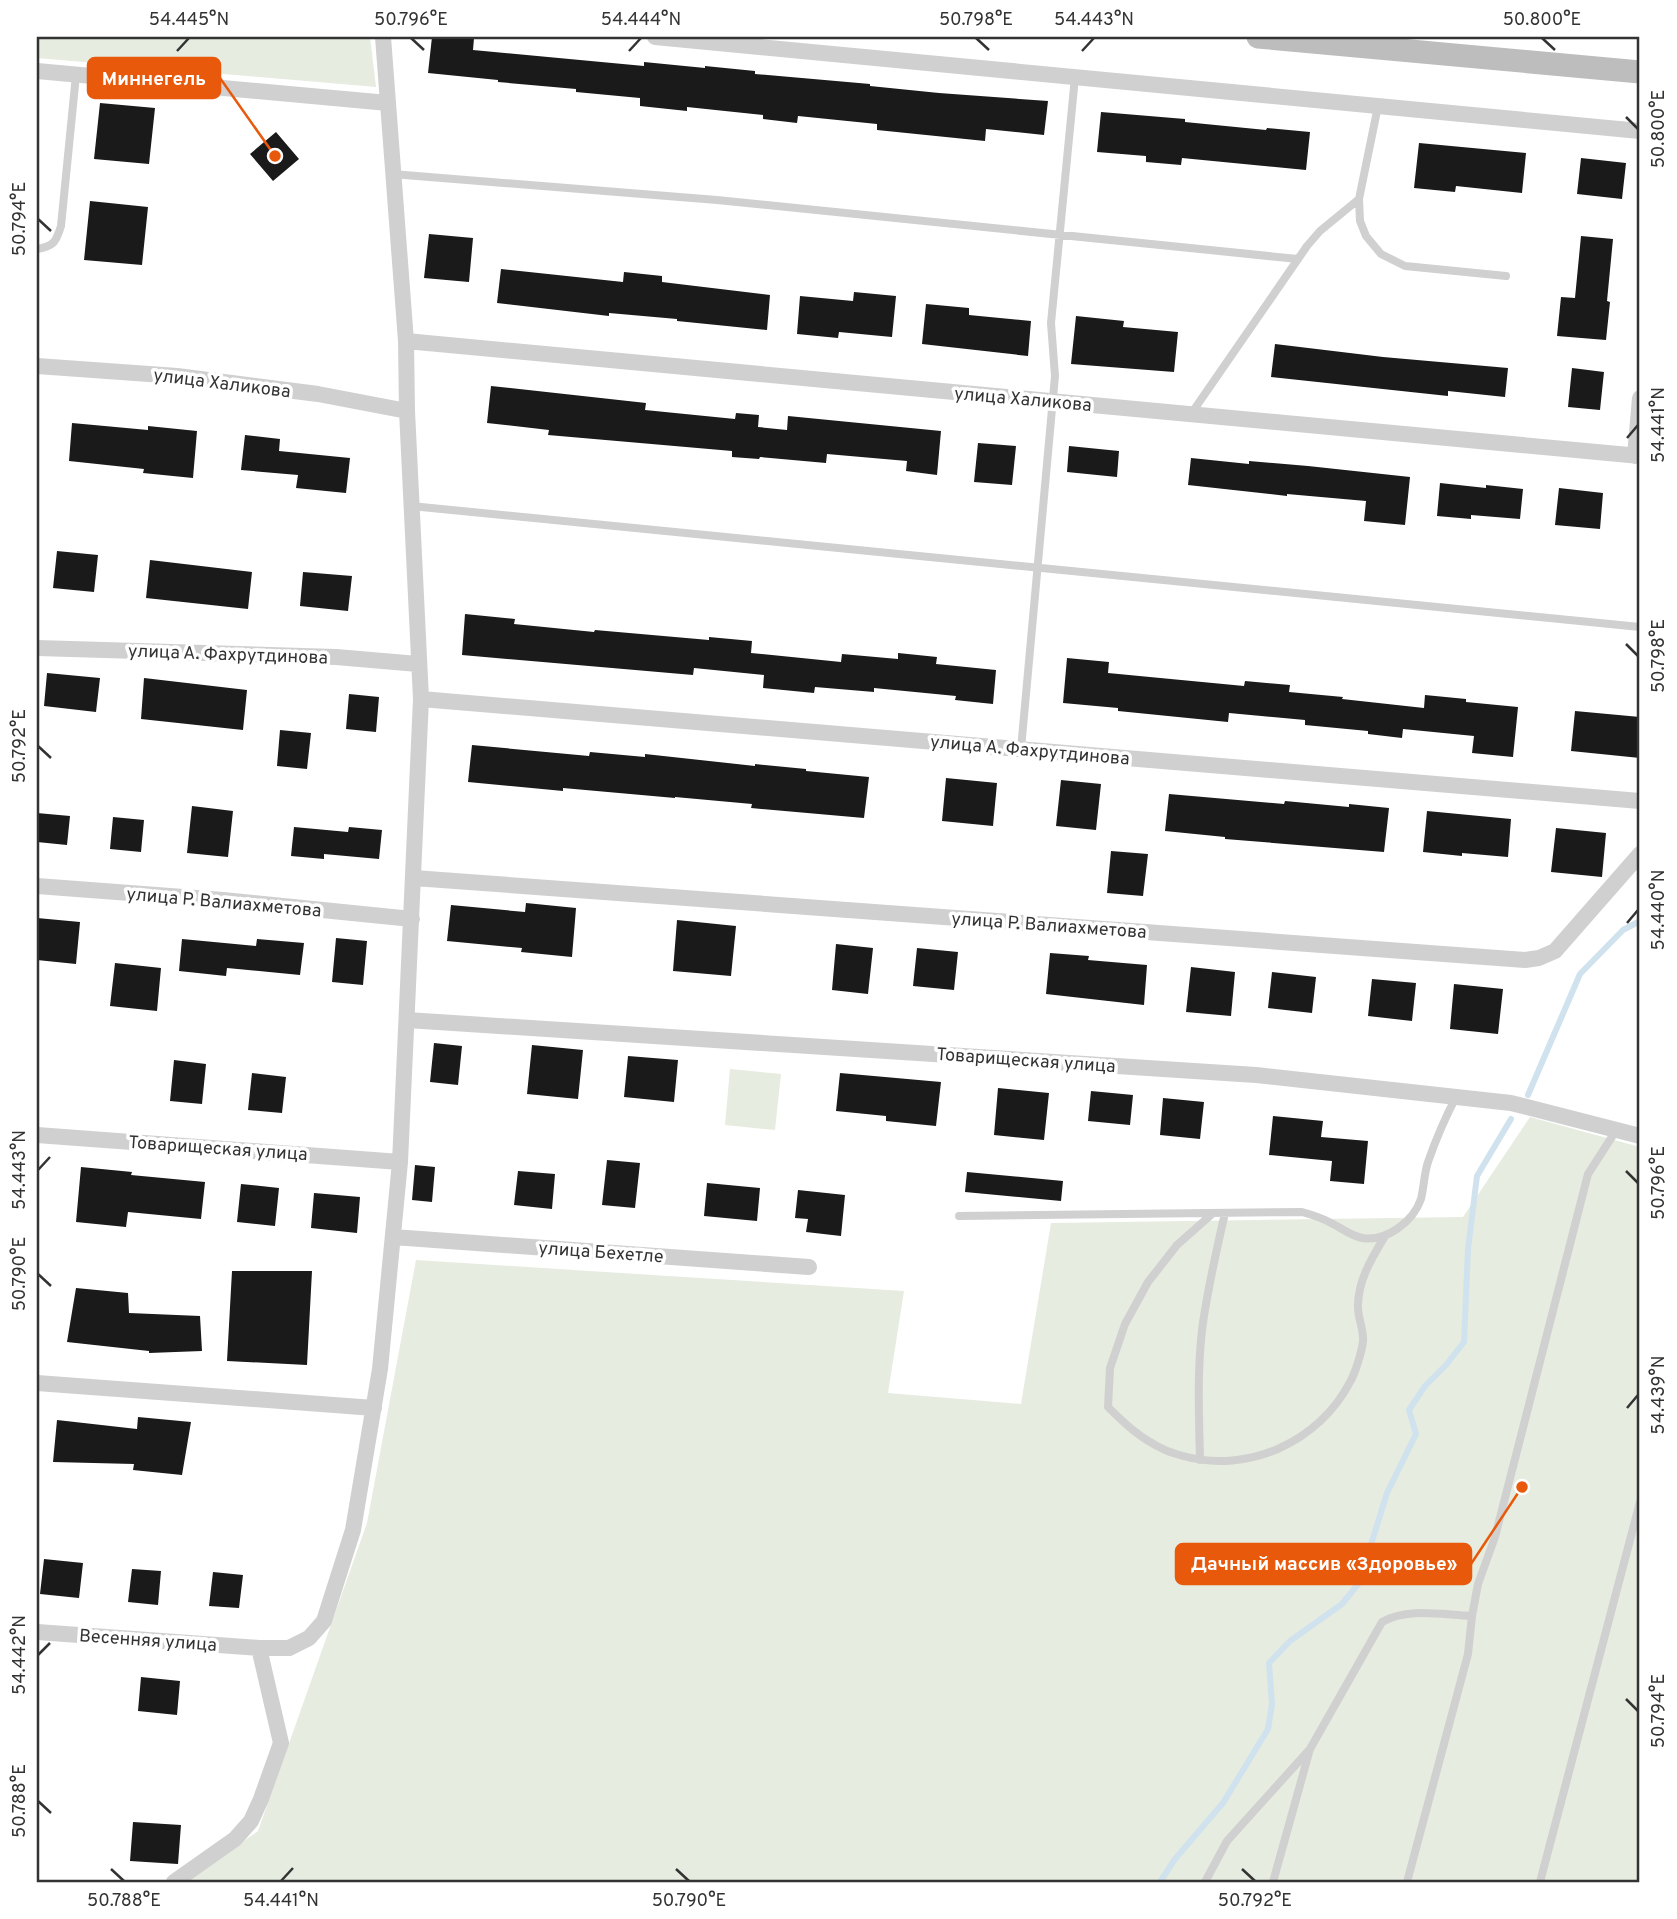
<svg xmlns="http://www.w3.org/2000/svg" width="1677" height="1919" font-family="Overpass,sans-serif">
<rect width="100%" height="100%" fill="#fff"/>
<path fill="#e6ecdf" d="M37,37H370L376,87L37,58Z
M730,1069L781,1074L775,1130L725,1125Z
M1530,1117L1640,1147V1882H184L258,1831L367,1523L416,1260L904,1291L888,1393L1021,1404L1051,1223L1463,1217Z"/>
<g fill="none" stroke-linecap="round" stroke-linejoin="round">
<path stroke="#cfe2ee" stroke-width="6" d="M1528,1095L1580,974L1623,930L1640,921
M1160,1882L1175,1859L1223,1803L1268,1729L1272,1704L1269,1663L1290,1641L1342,1604L1359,1583L1387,1493L1416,1434L1409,1410L1425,1386L1446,1365L1464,1342L1468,1249L1477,1176L1511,1119"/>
</g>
<path fill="#1a1a1a" d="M432,37L474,38L473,50L644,66V62L705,68V66L755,71V74L870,84V86L939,93L1048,101L1044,135L986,129L985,141L877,130V124L798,116L797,123L763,119V115L687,107V111L640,106V98L576,92V89L498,82V80L428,73Z
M100,103L155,108L149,164L94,159Z
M1101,112L1185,119V122L1266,130L1267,128L1310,132L1306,170L1182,158L1181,165L1146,162V156L1097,152Z
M276,132L299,159L273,181L250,154Z
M1419,143L1526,153L1522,193L1456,186L1455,192L1414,188Z
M1581,158L1626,163L1622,199L1577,194Z
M90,201L148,207L142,265L84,260Z
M429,234L473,238L469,282L424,278Z
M1581,236L1613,239L1607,301L1610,302L1606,340L1557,336L1561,297L1575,298Z
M501,269L623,282L624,272L662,276V282L770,295L767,330L677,321V319L609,313V316L497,303Z
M854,292L896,296L892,337L839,332L838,338L797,334L800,296L853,301Z
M926,304L969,308V315L1031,321L1028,356L922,344Z
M1076,316L1124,321L1123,327L1178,332L1174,372L1071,364Z
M1275,344L1383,357L1508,368L1505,397L1448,391V396L1271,377Z
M1572,368L1604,372L1600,410L1568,407Z
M491,386L646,403L645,410L735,419L736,413L759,415L758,427L787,430L788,416L941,431L937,475L906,471L907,461L827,454L826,463L760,457L759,459L732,457V451L548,435L549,430L487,423Z
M72,423L148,430V426L197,431L193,478L143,473L144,469L69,461Z
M245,435L280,439L279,451L350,458L346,493L296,488L298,475L241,470Z
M978,443L1016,446L1012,485L974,482Z
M1069,446L1119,451L1117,477L1067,472Z
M1191,458L1249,464V461L1308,466L1410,477L1405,525L1364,521L1366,501L1287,494V496L1188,485Z
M1440,483L1486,488V485L1523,489L1520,519L1471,515V519L1437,516Z
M1559,488L1603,493L1600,529L1555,525Z
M57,551L98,555L94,592L53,588Z
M150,560L252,572L248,609L146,598Z
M303,572L352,576L348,611L300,606Z
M465,614L515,619L514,624L594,632L595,630L709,640V637L752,641L751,653L841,662L842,654L898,659V653L937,657L936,664L996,670L993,704L955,700L956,696L874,688V692L815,687L814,693L763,688L764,675L694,668L693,675L462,655Z
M1067,658L1109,662L1108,673L1244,686L1245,681L1290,685L1289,692L1343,697L1342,699L1424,708L1425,695L1466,699V702L1518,707L1513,757L1472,753L1474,736L1403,729L1402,738L1368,734V731L1305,725V720L1229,713L1228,722L1118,711V708L1063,703Z
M47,673L100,678L96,712L44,706Z
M144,678L247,690L243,730L141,719Z
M349,694L379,697L376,732L346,729Z
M1575,711L1640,717V758L1571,751Z
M280,730L311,733L307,769L277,766Z
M472,745L589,756L590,752L645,757V754L755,766V764L806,769V771L869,777L864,818L751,808L752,804L675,797V798L563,788V791L468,782Z
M946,778L997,783L993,826L942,821Z
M1061,780L1101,784L1096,830L1056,826Z
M1169,794L1284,804L1285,801L1349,807V804L1389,808L1384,852L1225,839V837L1165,831Z
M192,806L233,811L228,857L187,853Z
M1427,811L1511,819L1508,857L1462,853V856L1423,852Z
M37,813L70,816L67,845L37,842Z
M113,817L144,820L141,852L110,849Z
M294,827L348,832L349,827L382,830L379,859L324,854V859L291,856Z
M1556,828L1606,833L1602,877L1551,872Z
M1111,851L1148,854L1143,896L1107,893Z
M526,903L576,908L572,957L521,952L522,948L447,941L451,905L525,912Z
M37,918L80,922L76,964L37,960Z
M677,920L736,926L731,976L673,971Z
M336,938L367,941L363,985L332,982Z
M182,939L256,946L257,939L304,943L300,975L227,968L226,976L179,971Z
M836,944L873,948L868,994L832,990Z
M917,948L958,952L954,990L913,986Z
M1050,953L1089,956L1088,960L1147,965L1144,1005L1046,994Z
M115,963L161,968L157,1011L110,1006Z
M1191,967L1235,972L1231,1016L1186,1012Z
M1272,972L1316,977L1312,1013L1268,1008Z
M1372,979L1416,983L1412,1021L1368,1016Z
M1454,984L1503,989L1498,1034L1450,1029Z
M434,1043L462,1046L458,1085L430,1082Z
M532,1045L583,1050L578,1099L527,1094Z
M628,1056L678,1060L674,1102L624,1097Z
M174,1060L206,1064L202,1104L170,1101Z
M252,1073L286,1077L282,1113L248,1110Z
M840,1073L941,1082L936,1126L886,1121V1116L836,1111Z
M998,1088L1049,1093L1044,1140L994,1135Z
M1091,1091L1133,1095L1130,1125L1088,1121Z
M1163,1098L1204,1102L1200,1139L1160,1135Z
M1273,1116L1323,1121L1321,1137L1368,1141L1364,1184L1330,1181L1332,1161L1269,1155Z
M607,1160L640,1163L635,1208L602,1205Z
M415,1165L435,1167L432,1202L412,1200Z
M81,1167L132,1172L131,1175L205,1182L201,1219L128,1212L126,1227L76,1222Z
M518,1171L555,1174L552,1209L514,1205Z
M967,1172L1063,1181L1061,1201L965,1192Z
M707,1183L760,1188L757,1221L704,1216Z
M241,1184L279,1188L275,1226L237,1222Z
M798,1190L845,1195L841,1236L806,1232L808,1219L795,1218Z
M314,1193L360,1197L357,1233L311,1228Z
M232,1271H312L307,1365L227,1361Z
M76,1288L128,1293L129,1313L200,1316L202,1351L149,1353V1351L67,1342Z
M138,1417L191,1422L182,1475L133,1470L134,1464L53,1462L57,1420L137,1429Z
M44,1559L83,1563L79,1598L40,1594Z
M132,1569L161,1571L158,1605L128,1602Z
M213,1572L243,1575L239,1608L209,1606Z
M141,1677L180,1681L177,1715L138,1711Z
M133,1822L181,1825L178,1864L130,1861Z"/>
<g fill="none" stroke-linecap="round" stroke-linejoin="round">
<path stroke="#d0d0d0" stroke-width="8" d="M1378,106L1359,199L1360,221L1366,236L1381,254L1405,266L1506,276
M392,174L717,200L1298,259
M37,249C54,246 56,242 61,226L76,75
M1191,414L1307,246L1320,231L1359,199
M411,506L1640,627
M1021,749L1055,376L1051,323L1075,77
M1212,1214L1177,1245L1148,1282L1125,1324L1110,1368L1108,1407C1126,1425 1140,1438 1163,1449C1169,1452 1176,1454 1183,1456C1248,1474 1319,1442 1350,1382C1355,1374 1362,1351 1363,1341C1364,1329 1357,1317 1358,1304C1359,1278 1372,1258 1385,1236
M959,1216L1302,1212C1313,1215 1323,1218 1333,1224C1343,1229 1350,1235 1362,1238C1386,1242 1413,1222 1421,1199C1424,1187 1424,1174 1428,1162C1436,1139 1445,1118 1456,1097
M1200,1460C1199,1417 1197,1374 1202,1330C1207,1291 1216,1252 1225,1213
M1310,1749L1382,1622C1408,1607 1442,1615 1472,1616
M1205,1882L1227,1841L1310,1749L1273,1882
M1407,1882L1468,1654L1472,1616L1478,1584L1495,1537L1588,1174L1617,1129
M1540,1882L1640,1502"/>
<path stroke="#d0d0d0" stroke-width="16" d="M655,37L1640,131
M37,71L388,103
M406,341L1640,456
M37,366L177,376L318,394L407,411
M1635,456L1640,398
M37,648L336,657L418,664
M421,699L1640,801
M414,878L1525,960L1539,958L1555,951L1640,854
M37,886L223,900L412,919
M407,1020L1256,1075L1511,1103L1640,1136
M37,1135L400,1162
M393,1237L809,1267
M37,1383L374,1408
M37,1632L259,1648H289L309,1638L324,1621L353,1530L380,1369L400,1162L421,699L407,411L406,341L383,37
M174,1882L235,1839L251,1821L261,1799L281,1743L259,1648"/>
<path stroke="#bdbdbd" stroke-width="23" d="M1258,37L1640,72"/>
</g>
<path fill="none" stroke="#333" stroke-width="2.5" d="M411,38L424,50M976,38L989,50M1542,38L1555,50M177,51L189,38M629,51L641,38M1082,51L1094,38M1626,117L1638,129M38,219L51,231M1627,438L1638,425M1626,644L1638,656M38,746L51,758M1627,923L1638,910M38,1170L50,1157M1626,1171L1638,1183M38,1274L51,1286M1627,1408L1638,1395M38,1655L50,1643M1626,1699L1638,1711M38,1801L51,1813M111,1869L124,1881M676,1869L689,1881M1242,1869L1255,1881M281,1881L293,1868"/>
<g text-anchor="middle" stroke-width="7" stroke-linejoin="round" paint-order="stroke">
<g font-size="18" fill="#333" stroke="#fff">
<text transform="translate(222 383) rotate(7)" y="6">улица Халикова</text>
<text transform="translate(1023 399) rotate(5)" y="6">улица Халикова</text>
<text transform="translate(228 654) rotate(2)" y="6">улица А. Фахрутдинова</text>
<text transform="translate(1030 750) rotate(5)" y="6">улица А. Фахрутдинова</text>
<text transform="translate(224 902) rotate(5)" y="6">улица Р. Валиахметова</text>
<text transform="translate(1049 925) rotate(4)" y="6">улица Р. Валиахметова</text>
<text transform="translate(1026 1060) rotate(4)" y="6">Товарищеская улица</text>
<text transform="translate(218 1148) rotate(4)" y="6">Товарищеская улица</text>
<text transform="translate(601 1252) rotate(4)" y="6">улица Бехетле</text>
<text transform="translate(148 1640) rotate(4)" y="6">Весенняя улица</text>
</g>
</g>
<path fill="none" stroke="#e8590c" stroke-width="2.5" d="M275 156L220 78M1522 1487L1471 1564"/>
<g fill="#e8590c" stroke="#fff" stroke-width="2.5">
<circle cx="275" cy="156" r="7"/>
<circle cx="1522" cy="1487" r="7"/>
</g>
<g fill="#e8590c" stroke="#e8590c" stroke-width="2.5">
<rect x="88" y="58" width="132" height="40" rx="7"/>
<rect x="1176" y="1544" width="295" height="40" rx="7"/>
</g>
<g font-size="19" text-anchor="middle" font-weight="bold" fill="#fff">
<text x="154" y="85">Миннегель</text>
<text x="1324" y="1570">Дачный массив «Здоровье»</text>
</g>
<rect width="1677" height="1919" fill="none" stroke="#ffffff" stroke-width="77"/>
<rect x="38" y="38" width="1600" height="1843" fill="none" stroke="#333" stroke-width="2.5"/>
<g font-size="18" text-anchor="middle" fill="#333">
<text x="189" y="25">54.445°N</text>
<text x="411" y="25">50.796°E</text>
<text x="641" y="25">54.444°N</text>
<text x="976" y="25">50.798°E</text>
<text x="1094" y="25">54.443°N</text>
<text x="1542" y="25">50.800°E</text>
<text transform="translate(1658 129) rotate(-90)" y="6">50.800°E</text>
<text transform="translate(19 219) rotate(-90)" y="6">50.794°E</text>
<text transform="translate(1658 425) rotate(-90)" y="6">54.441°N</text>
<text transform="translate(1658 656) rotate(-90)" y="6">50.798°E</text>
<text transform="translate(19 746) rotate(-90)" y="6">50.792°E</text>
<text transform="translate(1658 910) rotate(-90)" y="6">54.440°N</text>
<text transform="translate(19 1170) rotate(-90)" y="6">54.443°N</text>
<text transform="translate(1658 1183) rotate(-90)" y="6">50.796°E</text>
<text transform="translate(19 1274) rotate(-90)" y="6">50.790°E</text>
<text transform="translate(1658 1395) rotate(-90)" y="6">54.439°N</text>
<text transform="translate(19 1655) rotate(-90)" y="6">54.442°N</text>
<text transform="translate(1658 1711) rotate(-90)" y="6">50.794°E</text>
<text transform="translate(19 1801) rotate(-90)" y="6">50.788°E</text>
<text x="124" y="1906">50.788°E</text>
<text x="281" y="1906">54.441°N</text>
<text x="689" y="1906">50.790°E</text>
<text x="1255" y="1906">50.792°E</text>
</g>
</svg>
